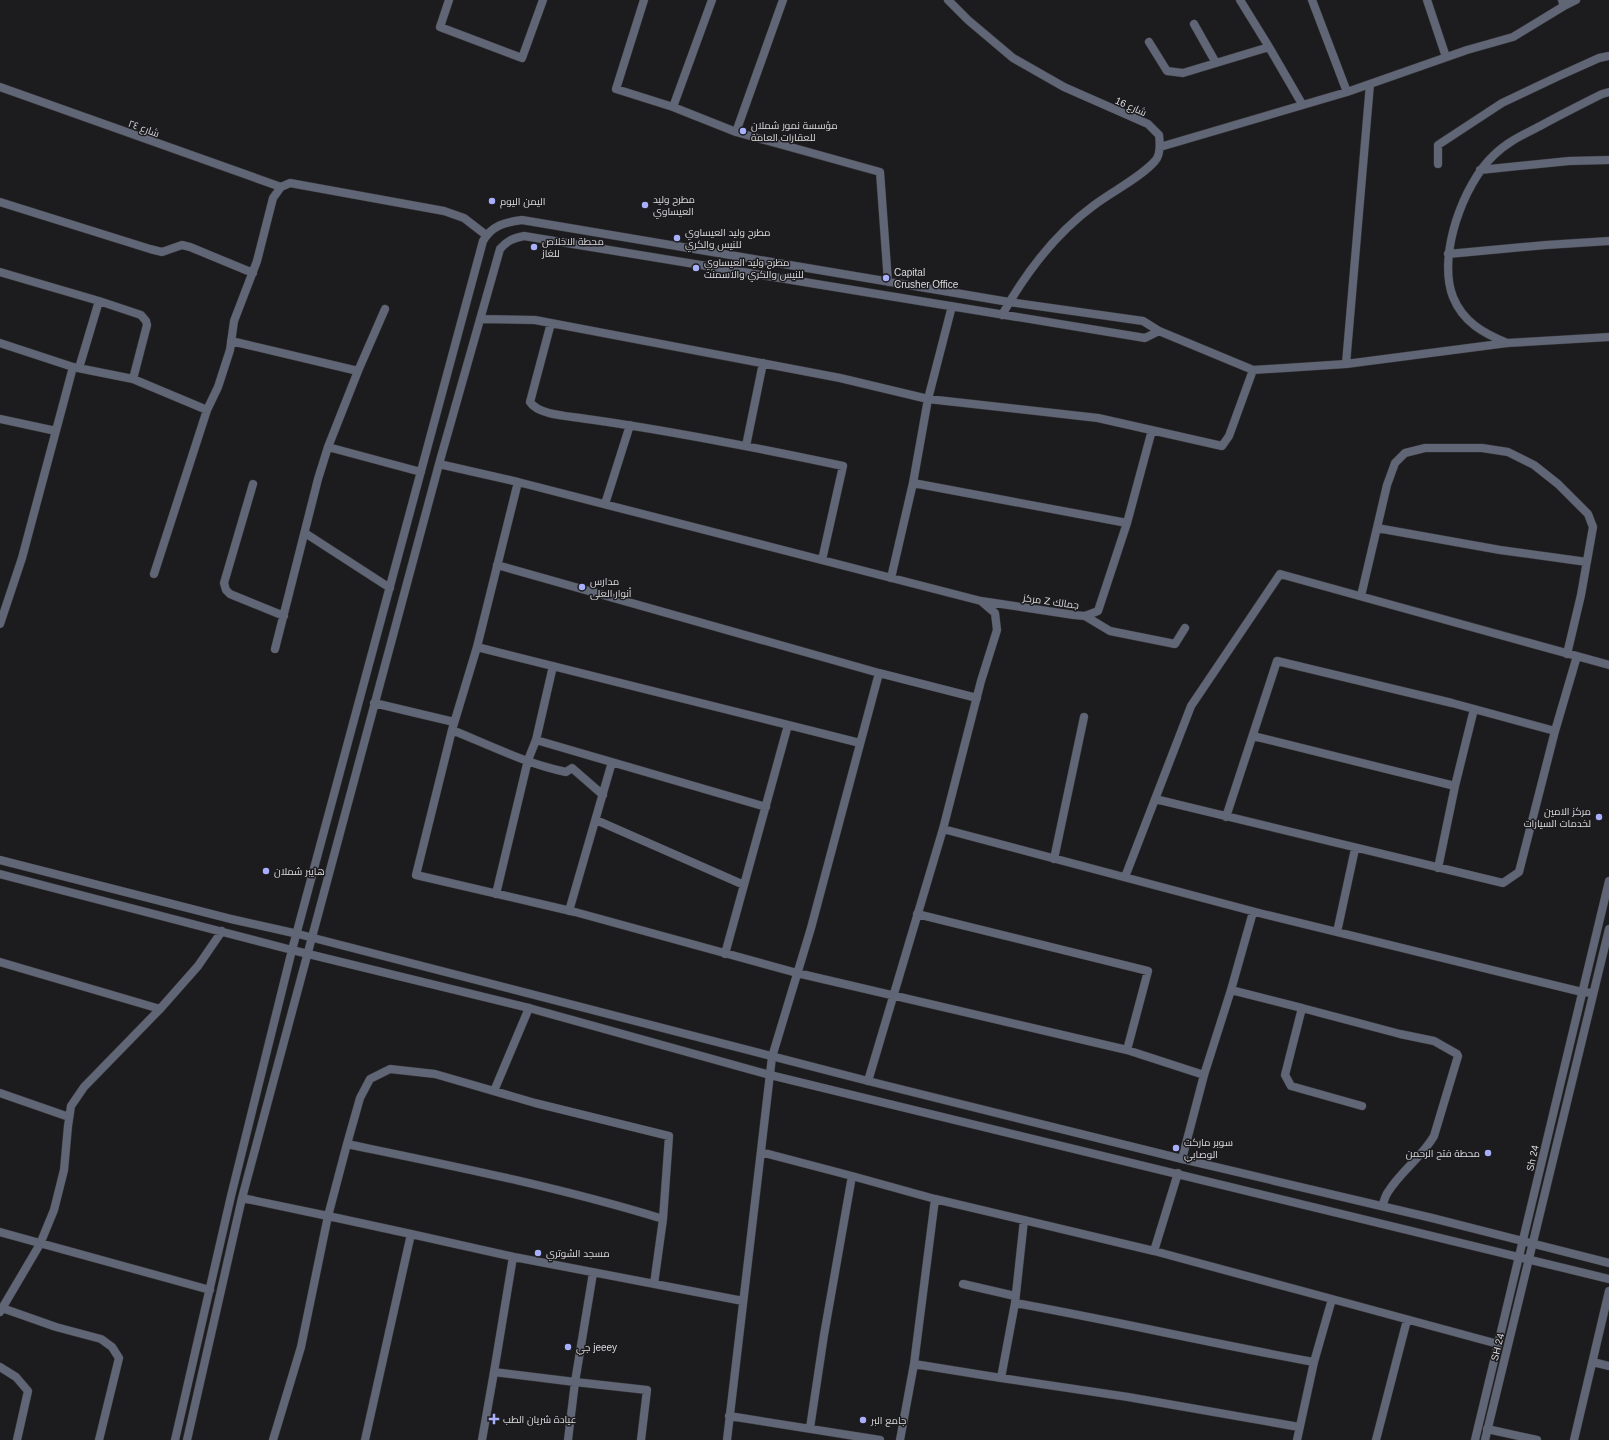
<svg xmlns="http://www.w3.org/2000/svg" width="1609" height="1440" font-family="Helvetica,Cairo,sans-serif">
<rect width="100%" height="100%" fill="#1c1b1e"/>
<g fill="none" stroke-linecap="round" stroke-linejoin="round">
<defs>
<path id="minor" d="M449,0L440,27L522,58L543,0
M644,0L616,89L673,107
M712,0L673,107L736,132
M783,0L736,132L880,172L888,282
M948,0L968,20L1013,58L1064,87L1148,124L1159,135C1160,143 1161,155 1155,161C1140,178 1111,192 1093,206C1055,234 1025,274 1002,315
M1240,0L1269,47L1302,104
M1312,0L1347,92
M1427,0L1446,57
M1562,0L1564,6L1576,0
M1194,24L1216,63
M1149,42L1167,71L1183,73L1269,47
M0,87L281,187
M1160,147L1347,92L1467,50L1513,37L1564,6
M1438,164V145L1502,103L1559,76L1599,58L1609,56
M1480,170L1569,161L1609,160
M0,202L150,249L162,252L182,245L190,247L253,273
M1448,254L1546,245L1609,241
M0,272L99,301L141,315L146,321L147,325L133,379
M952,306L928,399L1098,418L1222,446L1229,436L1253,370
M480,319L535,320L840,378L928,399L913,483L1127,523L1152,430
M551,323L530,402C539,416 572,416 587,419C673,431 758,448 843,466L822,560
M231,341L358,371
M0,343L73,367L133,379L207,410
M1507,343C1483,333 1463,322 1453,297C1437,256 1463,184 1494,155C1508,141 1525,134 1542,125C1562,114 1582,104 1602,94L1609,92
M1346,364L1370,84
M79,368L99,301
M0,419L56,431
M746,446L763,363
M328,447L421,472
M439,464L518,482L981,601L995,613L997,630L981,681L943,829L868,1081
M518,482L477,647L452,730L416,875L575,912L797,973L1127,1050L1148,971L917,914
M253,484L224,583L226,590L230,594L284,616
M605,504L630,425
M1377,528L1500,550L1587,562
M305,533L390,588
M497,565L879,673L977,698
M154,574L207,410L218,387L230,350L234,321L257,261L273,198L281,187L290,183L444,211L464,218L486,235
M891,578L913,483
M1361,596L1387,485L1395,463L1405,453L1425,448H1482L1508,452L1534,465L1558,484L1588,514L1593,527L1581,595L1567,654
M981,601L1074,615L1085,616L1098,611L1127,523
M1085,616L1110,631L1175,644L1185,628
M0,624L22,558L73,367
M477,647L860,743
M275,649L318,479L328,447L358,371L385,309
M374,703L454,722
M452,730C489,745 527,764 566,772L572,768L603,795
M1253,736L1455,786L1474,709
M536,740L553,666
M1155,799L1503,883L1519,872L1555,731L1577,656
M1226,817L1277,661L1452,703L1555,731
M596,820L744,885
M943,829L1263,914L1582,992L1593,993
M1054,859L1084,717
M0,860L231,919L298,934
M1438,868L1455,786
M0,874L292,950
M1125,877L1191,706L1280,574L1609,665
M496,894L528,760L536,740L766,807
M569,911L612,762
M1337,932L1355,849
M725,954L788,725
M0,962L160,1009
M1231,990L1302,1008L1285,1075L1291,1086L1362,1106
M1302,1008L1400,1034L1434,1041L1457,1054L1458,1056L1434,1136C1422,1157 1401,1171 1388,1192C1385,1196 1384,1202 1382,1206
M1127,1050L1204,1075
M494,1091L529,1008
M0,1093L69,1117
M347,1144L360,1098L370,1079L390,1069L435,1074L535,1103L669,1136L663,1219
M761,1152L852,1176L824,1335L810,1428
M1182,1159L1204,1075L1231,990L1253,912
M852,1176L935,1199L1154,1251L1332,1299
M242,1198L328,1216L347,1144C453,1166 559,1187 663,1219L654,1284
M0,1232L210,1290
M411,1234L514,1257L743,1301
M1154,1251L1178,1173
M513,1257L494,1372L575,1382L593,1273
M963,1284L1015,1296
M1015,1303L1024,1220
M2,1308L56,1327L101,1339L112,1347L119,1358L99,1440
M0,1312L40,1244L54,1210L64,1170L68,1126L71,1106L84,1087L160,1009L198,966L222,931
M1593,1362L1609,1366
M914,1364L935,1199
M0,1367L16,1377L28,1391L17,1440
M729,1416L880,1440
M1299,1427L1128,1397L1001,1378L1015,1303C1115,1321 1214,1344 1314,1362
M1487,1429L1537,1440
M175,1440L231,1196L292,950L483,241C492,225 506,222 522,220L1009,302L1143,321L1159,331L1253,370L1346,364L1507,343L1609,337
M187,1440L242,1198L439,464L500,249C507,241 513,238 524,236L1145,338L1159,331
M273,1440L301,1347L328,1216L411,1234L365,1440
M482,1440L494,1372
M568,1440L575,1382L647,1390L641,1440
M727,1440L772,1057L811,928L879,673
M900,1440L914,1364L1001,1378
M1297,1440L1314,1362L1332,1299L1498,1344
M1376,1440L1407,1320
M1574,1440L1609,1291"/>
<path id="tertiary" d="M298,934L868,1081L1182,1159L1432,1218L1609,1263
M292,950L529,1008L770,1075L1609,1279
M1475,1440L1609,881
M1485,1440L1609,929"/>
</defs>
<use href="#minor" stroke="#373639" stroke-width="9"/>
<use href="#tertiary" stroke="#373639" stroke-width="9"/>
<use href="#minor" stroke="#606676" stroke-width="8"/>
<use href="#tertiary" stroke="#606676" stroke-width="8"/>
</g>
<g fill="#a8b0fc" stroke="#1c1b1e" stroke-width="1.5">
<circle cx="743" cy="131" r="4"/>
<circle cx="492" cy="201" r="4"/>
<circle cx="645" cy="205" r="4"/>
<circle cx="677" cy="238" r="4"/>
<circle cx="534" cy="247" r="4"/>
<circle cx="696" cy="268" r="4"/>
<circle cx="886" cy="278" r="4"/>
<circle cx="582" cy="587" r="4"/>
<circle cx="1599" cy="817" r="4"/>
<circle cx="266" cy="871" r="4"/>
<circle cx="1176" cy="1148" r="4"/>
<circle cx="1488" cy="1153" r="4"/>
<circle cx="538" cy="1253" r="4"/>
<circle cx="568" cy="1347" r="4"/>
<path d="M492 1413h4v4h4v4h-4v4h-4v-4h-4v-4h4z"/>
<circle cx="863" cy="1420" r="4"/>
</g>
<g text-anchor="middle" stroke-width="3" stroke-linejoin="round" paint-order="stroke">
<g font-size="10" fill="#dddcdf" stroke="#1c1b1e">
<text transform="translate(1131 106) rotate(24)" y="4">شارع 16</text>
<text transform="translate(144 128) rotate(20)" y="4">شارع ٢٤</text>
<text transform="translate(1051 601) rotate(8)" y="4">مركز Z جمالك</text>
<text transform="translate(1532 1158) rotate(-77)" y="4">Sh 24</text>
<text transform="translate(1497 1347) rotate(-76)" y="4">SH 24</text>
</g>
<g font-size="10" fill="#dddcdf" stroke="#1c1b1e" text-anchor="start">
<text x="751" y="129">مؤسسة نمور شملان<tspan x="751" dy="12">للعقارات العامة</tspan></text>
<text x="653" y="203">مطرح وليد<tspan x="653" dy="12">العيساوي</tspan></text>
<text x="500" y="205">اليمن اليوم</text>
<text x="685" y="236">مطرح وليد العيساوي<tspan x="685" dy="12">للنيس والكري</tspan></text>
<text x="542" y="245">محطة الاخلاص<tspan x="542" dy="12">للغاز</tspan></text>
<text x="704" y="266">مطرح وليد العيساوي<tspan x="704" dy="12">للنيس والكري والاسمنت</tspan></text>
<text x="894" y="276">Capital<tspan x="894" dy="12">Crusher Office</tspan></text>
<text x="590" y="585">مدارس<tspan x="590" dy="12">أنوار العلى</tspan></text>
<text x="1591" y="815" text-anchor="end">مركز الامين<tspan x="1591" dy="12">لخدمات السيارات</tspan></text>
<text x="274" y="875">هايبر شملان</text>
<text x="1184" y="1146">سوبر ماركت<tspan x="1184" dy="12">الوصابي</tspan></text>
<text x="1480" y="1157" text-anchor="end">محطة فتح الرحمن</text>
<text x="546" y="1257">مسجد الشوتري</text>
<text x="576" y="1351">جي jeeey</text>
<text x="503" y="1423">عيادة شريان الطب</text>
<text x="871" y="1424">جامع البر</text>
</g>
</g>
</svg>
